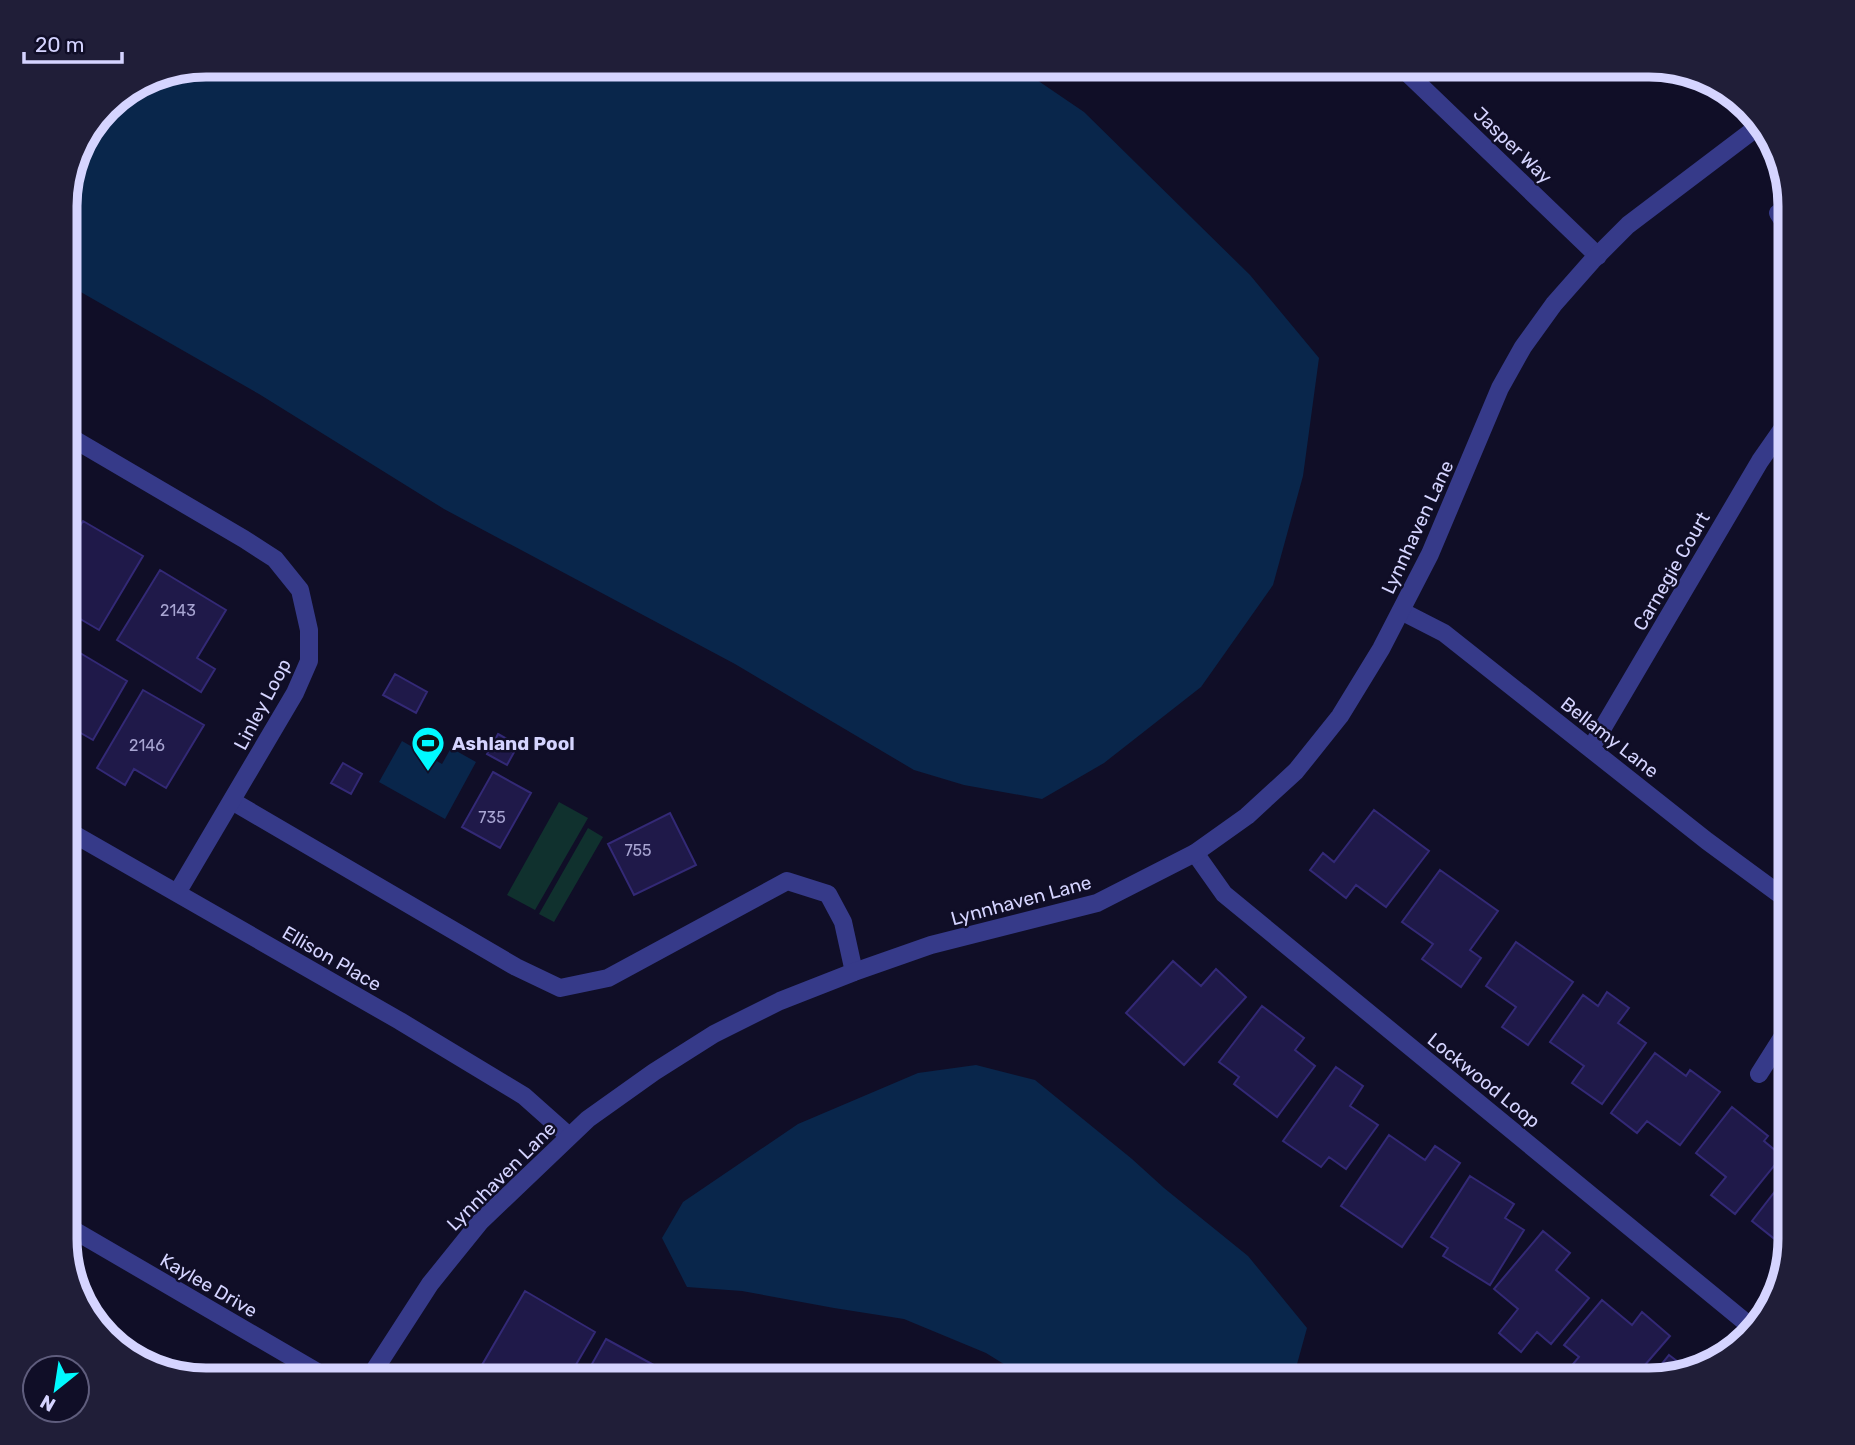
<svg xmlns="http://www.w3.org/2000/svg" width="1855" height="1445" font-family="Rubik,sans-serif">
<rect width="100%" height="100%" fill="#100e27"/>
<path fill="#10312e" d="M559,802L588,818L535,910L507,895Z
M588,828L603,837L554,922L539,914Z"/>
<path fill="#09264b" d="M206,65H1015L1084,112L1250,275L1319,358L1303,476L1273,585L1201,687L1104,763L1042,799L964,785L914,770L735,664L444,509L259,394L65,283V196L79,144L113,100L152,75Z
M402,741L442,764L451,748L476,762L445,819L379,782Z
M976,1065L1035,1080L1132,1159L1164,1188L1248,1256L1307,1328L1294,1375L1289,1380H1030L986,1353L904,1319L834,1308L742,1291L687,1287L662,1238L683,1202L798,1124L918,1073Z"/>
<path fill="#1f1949" stroke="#332976" stroke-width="2" d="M83,521L143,556L99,630L65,610V552Z
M160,570L226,610L197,658L215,669L201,692L117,640Z
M65,644L127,681L93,740L65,724Z
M395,674L427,692L416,713L383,695Z
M143,690L204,725L166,788L134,769L125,785L97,768Z
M498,734L518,745L507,765L487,754Z
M343,763L362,774L351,794L331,783Z
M493,772L531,793L500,848L462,827Z
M1374,810L1429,851L1386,907L1356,885L1346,898L1310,870L1323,853L1334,862Z
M670,813L696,865L634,895L608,844Z
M1440,870L1498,911L1470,950L1481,958L1461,987L1422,959L1433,944L1402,922Z
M1516,942L1573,982L1528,1045L1502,1027L1516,1007L1486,986Z
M1173,961L1201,986L1216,969L1246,997L1184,1065L1126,1013Z
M1607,992L1629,1008L1618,1023L1646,1043L1602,1104L1572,1083L1584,1066L1550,1042L1583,995L1598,1006Z
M1262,1006L1304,1038L1295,1050L1315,1066L1277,1117L1234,1084L1239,1077L1219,1062Z
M1655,1053L1686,1076L1690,1070L1720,1092L1680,1145L1647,1121L1637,1133L1611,1113Z
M1336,1067L1363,1086L1350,1106L1378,1125L1346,1169L1329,1157L1321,1167L1283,1141Z
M1732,1107L1768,1136L1764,1141L1782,1156L1735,1214L1711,1195L1726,1177L1696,1153Z
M1389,1135L1425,1160L1435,1146L1460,1163L1402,1247L1341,1206Z
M1790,1172V1239L1787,1249L1752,1221Z
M1470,1176L1514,1204L1505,1218L1524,1230L1490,1285L1443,1256L1448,1248L1431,1237Z
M1543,1231L1570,1253L1556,1270L1589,1298L1551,1344L1537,1332L1521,1352L1499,1333L1518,1309L1494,1289Z
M525,1291L595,1332L567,1380H480L475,1377Z
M1602,1300L1632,1325L1642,1312L1670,1336L1632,1380H1567L1563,1376L1579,1357L1564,1345Z
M606,1339L674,1376L672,1380H583Z
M1669,1355L1690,1371L1649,1380Z"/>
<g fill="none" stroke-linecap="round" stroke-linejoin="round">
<path stroke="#363a89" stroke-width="18" d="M232,801L516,967L560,988L608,978L787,881L828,894L843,922L854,972"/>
<path stroke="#363a89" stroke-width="18" d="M1399,65L1598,256
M1778,213L1790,232
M65,434L244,539L275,559L300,590L309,630V661L295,693L177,893
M1401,611L1444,633L1707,841L1790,902
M1591,748L1760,461L1790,418
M65,829L400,1021L524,1096L569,1136
M1195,853L1224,894L1755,1330
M1759,1074L1790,1025
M65,1225L331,1380"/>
<path stroke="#363a89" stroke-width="18" d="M368,1380L430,1284L480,1222L588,1119L654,1072L714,1034L780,1001L854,972L931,945L1097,903L1195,853L1247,816L1296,771L1340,716L1381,649L1430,554L1500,388L1523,347L1554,304L1592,261L1628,225L1760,125"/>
</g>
<defs>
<symbol id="stadium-pin" viewBox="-11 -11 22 30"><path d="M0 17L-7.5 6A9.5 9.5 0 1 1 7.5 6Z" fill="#00faff" stroke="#100e27"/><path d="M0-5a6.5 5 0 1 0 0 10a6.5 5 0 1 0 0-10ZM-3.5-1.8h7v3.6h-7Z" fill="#111"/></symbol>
</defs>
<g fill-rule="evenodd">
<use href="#stadium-pin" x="409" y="724" width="38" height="52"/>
</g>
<g text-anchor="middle" stroke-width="5" stroke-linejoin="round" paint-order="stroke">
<g font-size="16" fill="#a8a5d2">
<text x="178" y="616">2143</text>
<text x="147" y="751">2146</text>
<text x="492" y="823">735</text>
<text x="638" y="856">755</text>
</g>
<g font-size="19" fill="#d5d4ff" stroke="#100e27">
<text transform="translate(1513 145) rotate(44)" y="7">Jasper Way</text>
<text transform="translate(1417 527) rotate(-65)" y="7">Lynnhaven Lane</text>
<text transform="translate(1671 571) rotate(-60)" y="7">Carnegie Court</text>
<text transform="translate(262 704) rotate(-62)" y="7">Linley Loop</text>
<text transform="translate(1610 737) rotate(38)" y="7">Bellamy Lane</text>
<text transform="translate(1021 900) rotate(-15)" y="7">Lynnhaven Lane</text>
<text transform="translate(332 958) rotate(30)" y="7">Ellison Place</text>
<text transform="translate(1484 1080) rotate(39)" y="7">Lockwood Loop</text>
<text transform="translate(501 1176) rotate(-45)" y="7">Lynnhaven Lane</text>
<text transform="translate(209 1285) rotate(30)" y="7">Kaylee Drive</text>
</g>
<g font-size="19" font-weight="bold" fill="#d5d4ff" stroke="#100e27" text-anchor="start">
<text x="452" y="750">Ashland Pool</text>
</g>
</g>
<path d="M0 0H1855V1445H0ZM206 77H1649A129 129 0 0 1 1778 206V1239A129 129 0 0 1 1649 1368H206A129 129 0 0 1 77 1239V206A129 129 0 0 1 206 77Z" fill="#201e38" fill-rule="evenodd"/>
<path fill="none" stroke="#d5d4ff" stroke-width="9" d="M206 77H1649A129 129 0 0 1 1778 206V1239A129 129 0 0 1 1649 1368H206A129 129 0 0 1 77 1239V206A129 129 0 0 1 206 77Z"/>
<g transform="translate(56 1389) rotate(210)"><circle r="33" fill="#100e27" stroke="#5f5d7d" stroke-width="2"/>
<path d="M0-5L12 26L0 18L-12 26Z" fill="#00faff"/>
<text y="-10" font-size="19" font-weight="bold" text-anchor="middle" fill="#d5d4ff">N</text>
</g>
<path d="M24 52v10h98v-10" fill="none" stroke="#d5d4ff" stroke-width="3.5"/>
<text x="35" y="52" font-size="21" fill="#d5d4ff" stroke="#100e27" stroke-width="5" paint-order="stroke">20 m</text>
</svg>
